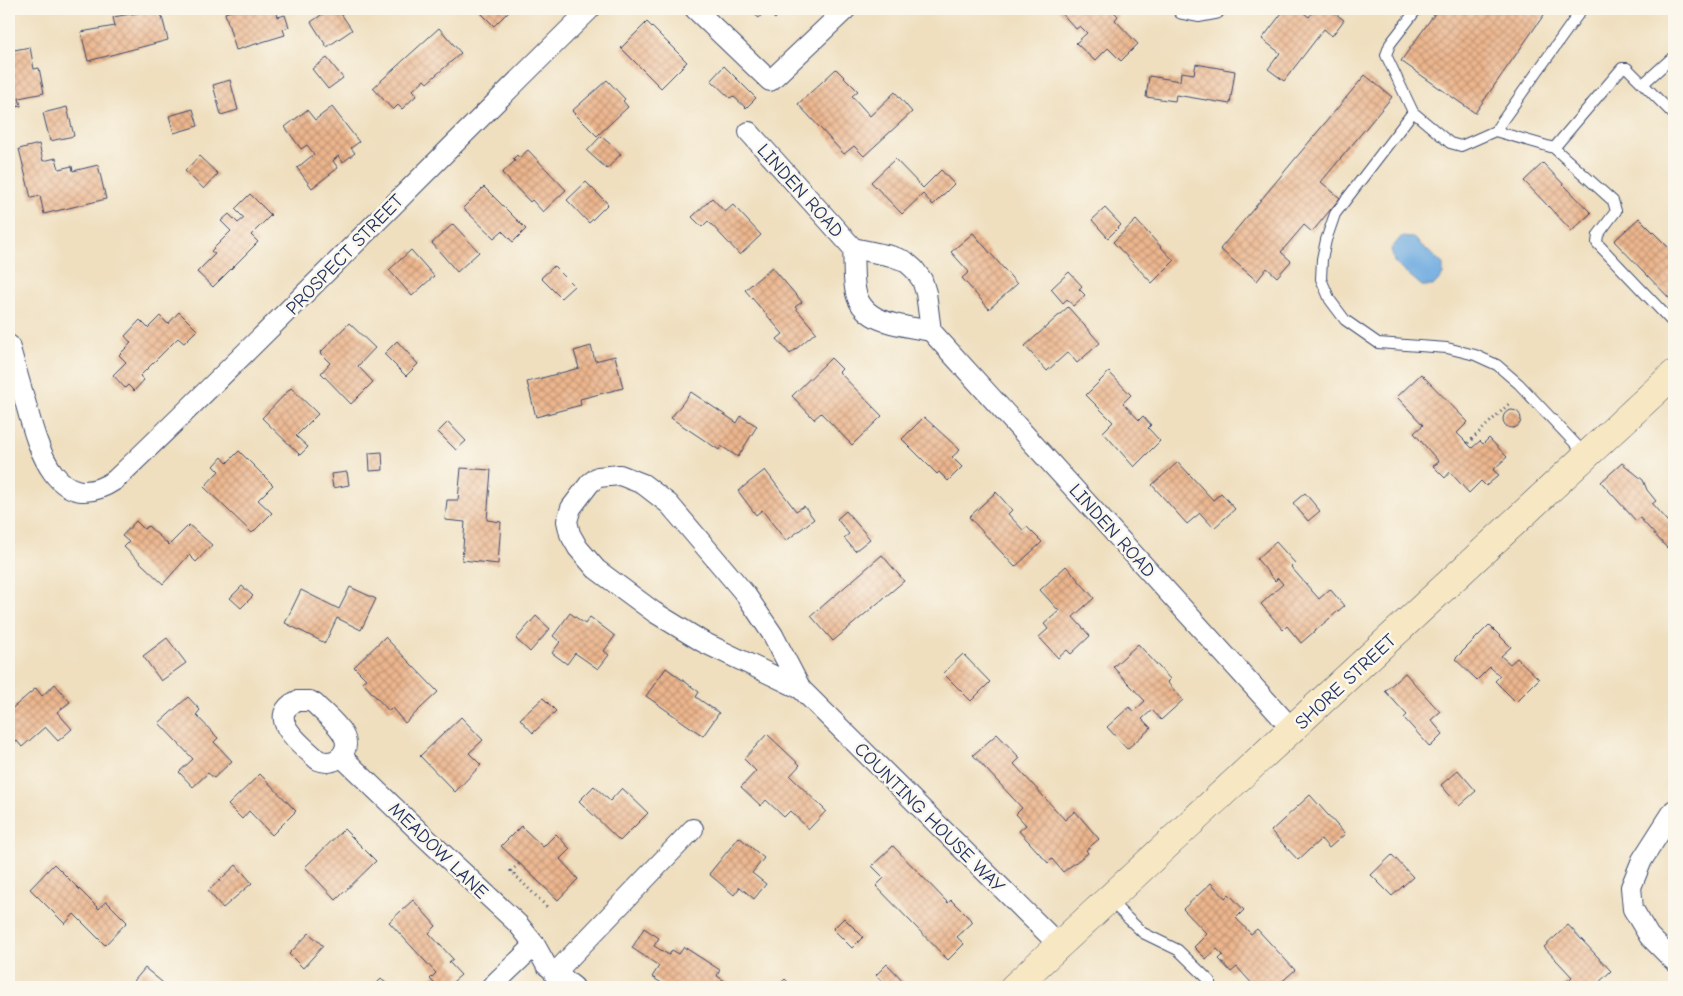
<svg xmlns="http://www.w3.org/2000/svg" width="1683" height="996" font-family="'Comic Neue',sans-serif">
<defs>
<pattern id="building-cross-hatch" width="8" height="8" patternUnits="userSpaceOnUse" patternTransform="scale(1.25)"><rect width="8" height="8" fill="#edb68d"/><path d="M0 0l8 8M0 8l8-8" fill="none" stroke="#bf9476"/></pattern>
</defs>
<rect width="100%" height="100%" fill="#fbf7ec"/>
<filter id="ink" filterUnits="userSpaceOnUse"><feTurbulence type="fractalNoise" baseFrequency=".02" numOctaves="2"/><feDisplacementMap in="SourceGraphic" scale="10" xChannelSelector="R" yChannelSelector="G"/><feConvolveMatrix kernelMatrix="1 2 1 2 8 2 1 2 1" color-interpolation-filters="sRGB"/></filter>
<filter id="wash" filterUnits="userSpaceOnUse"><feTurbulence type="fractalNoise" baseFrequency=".0096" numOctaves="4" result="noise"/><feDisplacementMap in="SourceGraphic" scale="20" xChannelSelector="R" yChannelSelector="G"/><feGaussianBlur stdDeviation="1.12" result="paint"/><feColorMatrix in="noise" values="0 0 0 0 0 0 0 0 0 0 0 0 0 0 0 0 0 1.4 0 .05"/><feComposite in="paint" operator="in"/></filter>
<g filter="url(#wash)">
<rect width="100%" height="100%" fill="#efdfbf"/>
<path fill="#6eabe0" stroke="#446d9f" d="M1401,237L1413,238L1443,264V275L1433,286H1422L1394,262L1391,249Z"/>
<g id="blocks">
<path fill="url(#building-cross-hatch)" d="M160,9L168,40L88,61L81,32L115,26L113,17Z
M237,9H276L278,17L285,15L289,27L283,29L285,35L236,50L225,13Z
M330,9H338L352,30L327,47L311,22Z
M477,9H511L494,26Z
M748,9H784L775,19L765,10L759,18Z
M1058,9H1111L1118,16L1115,20L1138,44L1121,61L1108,48L1095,61L1076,43L1087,33L1080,26L1076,29Z
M1285,9H1299L1309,17L1315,9H1329L1344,20L1332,36L1324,29L1284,81L1268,69L1280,53L1262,39Z
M1438,9H1548L1475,113L1401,61Z
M647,22L687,62L661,88L621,48Z
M439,28L461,53L427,83L424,80L413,90L417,95L402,109L398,105L393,110L373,88Z
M30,47L34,69L39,68L44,93L19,98L21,106L10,108L9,51Z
M327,58L343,78L328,89L312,69Z
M1196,64L1235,71L1230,104L1176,95L1175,101L1146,97L1149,76L1180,81L1181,72L1194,74Z
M724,66L756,98L746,108L733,96L730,98L711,80Z
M836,69L858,91L852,96L870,116L895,92L912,112L864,156L854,146L844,154L798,104Z
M1365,75L1392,97L1321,182L1340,198L1312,232L1304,225L1281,252L1291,261L1277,277L1267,268L1257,281L1220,249Z
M230,80L238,110L221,115L213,85Z
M607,80L625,99L623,101L628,107L597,136L572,111Z
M67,107L74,136L50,141L43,113Z
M332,107L359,142L351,148L355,153L343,162L338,156L333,161L338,168L312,188L297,168L314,154L307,145L301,149L285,127L307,110L315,120Z
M193,109L198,126L174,133L169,116Z
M601,136L621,154L607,169L587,151Z
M39,144L43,161L56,158L59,169L72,166L73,171L98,165L106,199L44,214L40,196L31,198L19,149Z
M528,150L566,190L543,212L532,200L530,202L502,173L515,161L513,159L517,155L519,158Z
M199,156L218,174L204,189L185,171Z
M895,159L923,188L941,170L954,184L933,205L923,194L902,214L871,182Z
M1543,163L1591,213L1572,231L1524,181Z
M586,182L608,204L589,223L567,200Z
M484,187L526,229L513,242L502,231L494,238L463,208Z
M250,194L271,215L251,235L258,242L213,287L197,272L215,254L211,251L231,231L221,221L229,214L238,223L244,218L235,209Z
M712,198L725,212L733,205L761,235L740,255L708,221L702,227L692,217Z
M1105,208L1121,225L1108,238L1092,220Z
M1639,218L1674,253V303L1614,241Z
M1136,220L1174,261L1152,283L1113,242Z
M453,224L479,252L457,272L432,243Z
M973,233L1017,284L989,309L962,278L969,272L951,252Z
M411,250L434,276L412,296L389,270Z
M554,266L574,286L561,298L541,278Z
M772,267L802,302L795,307L816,332L790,354L777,339L783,334L745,290Z
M1069,272L1082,286L1079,289L1085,295L1073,306L1067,299L1063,303L1051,289Z
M1068,307L1100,343L1077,363L1068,352L1047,371L1025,346Z
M179,312L197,330L184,343L178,338L140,376L144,380L134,391L128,385L125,388L113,375L126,362L119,355L131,343L125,336L140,320L148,328L160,316L168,324Z
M349,323L375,348L358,366L373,382L351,404L321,373L330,363L320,353Z
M397,341L418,364L406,376L384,354Z
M591,346L595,361L615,356L623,388L580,399L581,405L536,417L527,382L579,368L574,351Z
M831,358L842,369L839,372L882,416L852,445L821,413L814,419L792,396Z
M1109,372L1131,395L1123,403L1139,420L1143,416L1151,425L1148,428L1160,441L1134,467L1103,432L1113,422L1086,395Z
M1421,374L1468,422L1457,433L1472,448L1480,441L1483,444L1489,438L1507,457L1493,470L1499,475L1486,486L1481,481L1469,493L1450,472L1445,478L1433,466L1439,462L1414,433L1423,425L1397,397Z
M291,388L318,414L296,436L308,447L300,455L262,418Z
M691,392L737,423L741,416L757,426L738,457L721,446L719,450L671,418Z
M1503 419a9 9 0 1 1 18 0a9 9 0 1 1-18 0Z
M924,417L960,450L952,457L962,467L948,481L939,472L937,474L902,439Z
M448,422L466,441L456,450L438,432Z
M239,451L273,485L258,500L272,513L252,533L204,487L219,471L214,466L222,457L227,463Z
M382,452L383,470L370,471L369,453Z
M1178,462L1213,500L1221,493L1235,509L1214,528L1200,513L1187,524L1152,485Z
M1622,463L1643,480L1647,490L1656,501L1652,504L1674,529V541L1667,548L1640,518L1636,521L1601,482Z
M461,468L491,470L487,520L501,522L498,564L462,560L465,522L445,520L447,500H458Z
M765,470L796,511L804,506L814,519L786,541L762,510L756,515L738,491Z
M347,472L349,485L333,488L331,474Z
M996,492L1012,510L1008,514L1023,530L1027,527L1042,542L1015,567L969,517Z
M1305,493L1320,511L1308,521L1293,503Z
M846,511L870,539L855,551L844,538L849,534L837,519Z
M136,521L144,529L148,526L169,545L189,525L212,545L196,562L189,555L163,584L124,547L129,542L122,536Z
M1276,542L1295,563L1291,567L1319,599L1330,589L1344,606L1301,643L1287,626L1283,630L1261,604L1283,584L1278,578L1275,581L1257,559Z
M882,555L904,581L833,641L811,616Z
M1066,566L1094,598L1073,617L1090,636L1071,654L1067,650L1058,658L1039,637L1048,629L1044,624L1059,611L1040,590Z
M242,586L253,596L241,608L230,598Z
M350,587L376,599L361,630L337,618L325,643L285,623L301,590L339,609Z
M570,613L585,624L590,617L615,636L604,651L609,655L598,669L575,653L567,664L552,653L560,642L553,636Z
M536,616L550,629L530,652L516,639Z
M1489,625L1511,647L1501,656L1510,664L1517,658L1539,679L1516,702L1495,681L1500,676L1490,667L1477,680L1455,659Z
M385,637L438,692L405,723L392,708L389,711L362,682L366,679L354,667Z
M167,638L186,663L161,681L143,656Z
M1138,644L1170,679L1167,682L1183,700L1161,720L1152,710L1142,719L1151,728L1127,749L1107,727L1129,707L1134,711L1145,701L1113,667Z
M963,654L990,682L971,701L943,673Z
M666,668L699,692L696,697L719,713L703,736L646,696Z
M1405,673L1440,712L1431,720L1443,734L1430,747L1404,718L1407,715L1385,691Z
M55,684L70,702L57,712L72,729L58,741L45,727L22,747L17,741L9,748V711L36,688L42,696Z
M188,697L200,710L196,715L218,738L214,742L232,761L214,778L208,773L193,787L179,772L193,759L159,723Z
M543,698L556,711L533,733L520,719Z
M461,717L483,740L469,753L481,765L455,792L420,756Z
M767,734L800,765L790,776L826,811L809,829L790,811L784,817L766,800L761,806L741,787L756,771L744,759Z
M997,734L1020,758L1014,764L1065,820L1075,811L1099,839L1086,850L1088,853L1063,872L1052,859L1048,863L1019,831L1026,825L1016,814L1022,808L973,755Z
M1458,770L1476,791L1459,806L1441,785Z
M260,774L296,811L272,835L249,811L242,819L228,805Z
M594,786L610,801L622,788L648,813L620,841L579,801Z
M1310,795L1345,834L1329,848L1321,839L1298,860L1271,831Z
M521,826L543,847L556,834L570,849L560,859L578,879L558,900L501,846Z
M344,829L376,861L336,900L305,867Z
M739,837L764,858L752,873L766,884L754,899L740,887L734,895L709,874Z
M893,846L948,903L951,900L973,922L957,937L964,944L948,960L876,886L884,878L872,866Z
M1392,855L1413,877L1392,896L1371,875Z
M54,864L99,909L106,901L127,922L105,945L74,914L65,924L30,889Z
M236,865L252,883L223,908L208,891Z
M1211,883L1225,898L1229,894L1244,910L1236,918L1251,934L1257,929L1295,970L1276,987H1255L1237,967L1231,972L1219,959L1223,955L1217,949L1206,959L1194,947L1207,934L1183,909Z
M413,900L436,926L429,933L453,959L449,962L461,975L447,987H438L430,979L436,973L389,922Z
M844,918L863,937L852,948L833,929Z
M1568,925L1611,971L1594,987H1561L1572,977L1544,947Z
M644,928L659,938L654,946L669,955L672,950L679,954L684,947L720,970L717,976L728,983L726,987H668L652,977L659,966L632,948Z
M309,933L323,946L303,968L289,954Z
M887,964L909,987H881L884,984L876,975Z
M145,968L168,987H129Z
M381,979L391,987H373Z
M785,979L793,987H777Z"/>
</g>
</g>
<g filter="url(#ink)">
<use href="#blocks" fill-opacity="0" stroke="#3b496d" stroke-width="1"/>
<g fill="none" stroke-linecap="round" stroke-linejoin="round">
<defs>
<path id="service" d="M1643,84L1674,56
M1413,112L1386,55L1390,44L1417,9
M1495,131L1582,9
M1554,148L1622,68H1627L1674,115
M1586,455L1519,384L1497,365L1475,355L1447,348L1378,343L1345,320L1330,300L1321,279L1322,259L1326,240L1335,214L1413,112L1450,143L1461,146L1495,131L1554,148L1613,201L1616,211L1598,235L1597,243L1674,324
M1110,901L1143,933L1178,950L1210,981V987"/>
<path id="minor" d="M695,9L770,81L846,9
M1183,9L1199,12L1215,9
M749,132L853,248L891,256L905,261L914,269L922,280L926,293L931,331L1293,730
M853,248C854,261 853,275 855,288C860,325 903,325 931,331
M9,345C15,366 21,387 27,408C38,449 58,518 115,480C276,326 431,165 590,9
M801,689L703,642L654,612L596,569L578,548L570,534L567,521L571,508L590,483L598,477L620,475L643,484L669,504L746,595L773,635L801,689L1059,945
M297,701H310L315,704C327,717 359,738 340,757C333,763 325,763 318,760C303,746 263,717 297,701Z
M341,756L427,839L518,924L535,945L546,965L574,987
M1674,810L1642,860L1631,887L1633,909L1649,936L1674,961
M554,974L693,829
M491,987L535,945"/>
<path id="secondary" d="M1014,987L1674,374"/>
</defs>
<use href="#service" stroke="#3b496d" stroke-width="12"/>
<use href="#minor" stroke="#3b496d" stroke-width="22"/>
<use href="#secondary" stroke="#3b496d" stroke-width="29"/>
<path stroke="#3b496d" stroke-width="3" stroke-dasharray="1 4" stroke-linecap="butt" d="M1468,443L1511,402
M519,864L511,871L547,907"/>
<use href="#service" stroke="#fff" stroke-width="10"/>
<use href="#minor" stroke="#fff" stroke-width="20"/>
<use href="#secondary" stroke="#f7e8c3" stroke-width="28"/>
</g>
</g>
<g text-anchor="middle" stroke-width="5" stroke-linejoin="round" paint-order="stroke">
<g font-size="19" fill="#1b2f5e" stroke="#fbf7ec">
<text transform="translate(801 190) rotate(48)" y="7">LINDEN ROAD</text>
<text transform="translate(344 254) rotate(-46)" y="7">PROSPECT STREET</text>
<text transform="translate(1113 530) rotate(48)" y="7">LINDEN ROAD</text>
<text transform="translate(1345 681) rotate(-43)" y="7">SHORE STREET</text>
<text transform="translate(930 817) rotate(45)" y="7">COUNTING HOUSE WAY</text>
<text transform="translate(439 850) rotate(44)" y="7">MEADOW LANE</text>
</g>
</g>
<rect width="1683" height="996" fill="none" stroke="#fbf7ec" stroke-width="30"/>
</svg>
